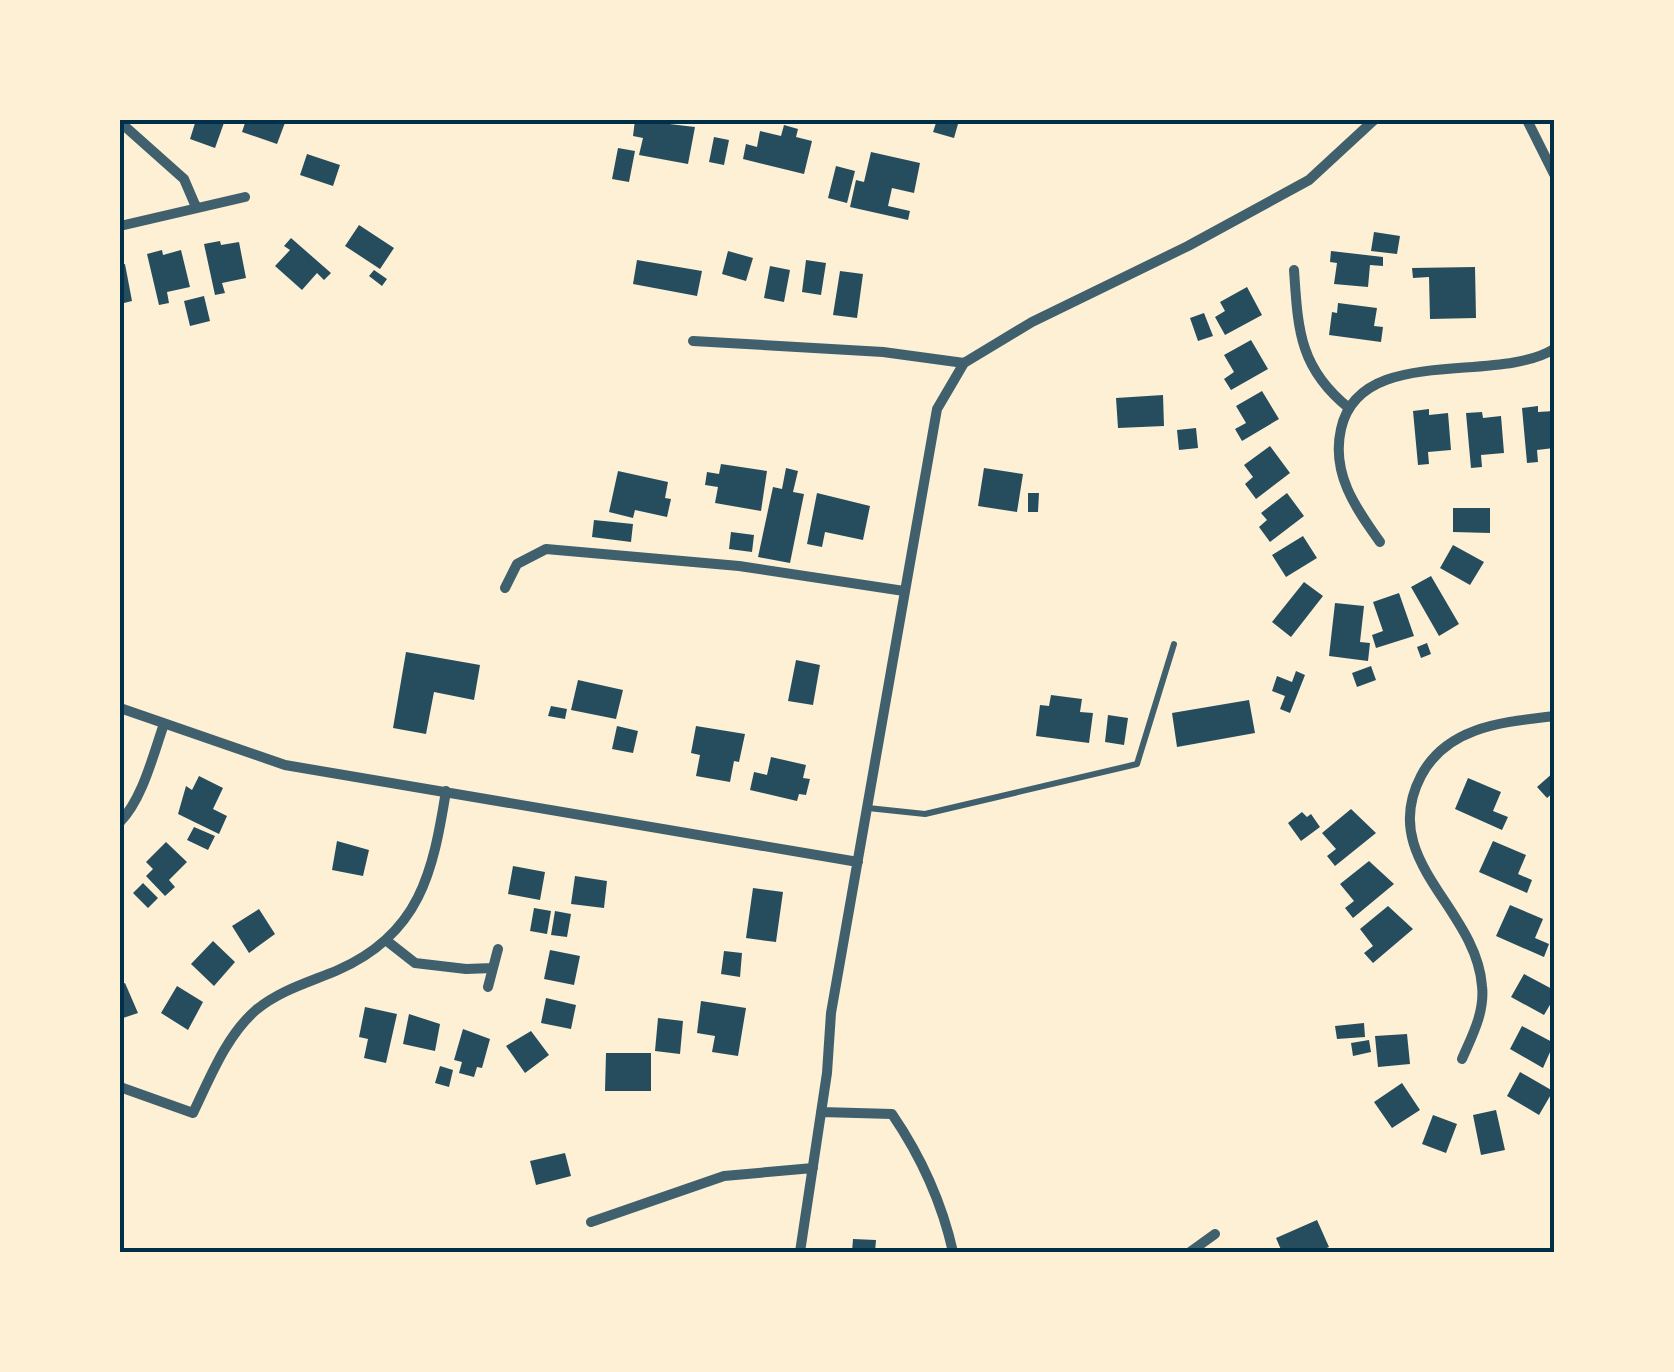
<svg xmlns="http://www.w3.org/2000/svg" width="1674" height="1372" font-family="Spectral,serif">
<rect width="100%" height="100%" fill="#fdf0d5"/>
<path fill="#264d5e" d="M196,120H225L215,148L190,139Z
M246,120H286L277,144L242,132Z
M635,120L695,127L688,164L639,155L643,138L633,136Z
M937,120L958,124L954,138L933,132Z
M784,125L798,129L796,137L812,141L804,174L743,159L746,144L757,147L760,131L781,136Z
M714,137L729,140L724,165L709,162Z
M618,148L635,151L629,182L612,179Z
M871,152L920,163L914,193L892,188L888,206L910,211L908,220L850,207L856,180L864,182Z
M307,154L340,165L333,186L300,175Z
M836,166L855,171L847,203L828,198Z
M359,225L394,248L380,269L345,246Z
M1374,232L1400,236L1397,254L1371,251Z
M291,238L331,273L324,280L317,273L302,290L275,266L290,250L284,246Z
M220,241L221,245L239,242L246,278L222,283L225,293L215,295L204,244Z
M162,250L163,255L181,250L190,287L167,292L169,303L159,305L147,254Z
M728,251L753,258L746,281L722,274Z
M1331,251L1383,257V266L1370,265L1368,287L1334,284L1337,263L1330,262Z
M637,260L702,271L697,296L633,284Z
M806,260L826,263L821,295L802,292Z
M125,264L132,301L120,304V265Z
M770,266L790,270L784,302L764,298Z
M1475,267L1476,318L1430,319L1429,277L1413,278L1412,268Z
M374,270L387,279L382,286L369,276Z
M840,271L863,274L857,318L833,315Z
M1247,287L1262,315L1225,335L1215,317L1225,311L1220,302Z
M204,296L210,321L190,326L184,301Z
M1338,303L1377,308L1374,326L1383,327L1381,342L1329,335L1332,312L1337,313Z
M1204,313L1213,336L1198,341L1190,318Z
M1251,340L1268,369L1231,390L1224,379L1234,372L1224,355Z
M1262,391L1279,419L1242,441L1235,429L1246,423L1236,406Z
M1163,395L1164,426L1118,428L1116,398Z
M1538,406V412L1554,411V448L1537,450L1538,462L1527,463L1522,408Z
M1429,409V415L1448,413L1451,450L1428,452L1429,464L1418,465L1413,411Z
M1482,412L1483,418L1501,416L1504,453L1481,455L1482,467L1471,468L1466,413Z
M1196,428L1198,448L1179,450L1177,430Z
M1270,446L1290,473L1256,499L1245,484L1253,477L1244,465Z
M721,464L767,471L761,511L715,503L718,487L705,485L707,472L719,474Z
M786,468L798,471L793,492L804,494L790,563L758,557L773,487L782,489Z
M984,468L1023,474L1017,512L978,506Z
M618,471L668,482L665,498L671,499L667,517L635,510L633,518L609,512Z
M817,493L870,506L863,540L825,532L822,547L807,544Z
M1028,493H1039L1038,512H1028Z
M1287,493L1304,516L1270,542L1259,527L1267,520L1261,513Z
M1453,508H1490V533L1453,532Z
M594,520L633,524L631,542L592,537Z
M731,532L754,535L752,552L729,549Z
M1303,536L1317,558L1286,577L1272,555Z
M1453,545L1484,562L1470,585L1440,568Z
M1431,576L1459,624L1439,636L1411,587Z
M1304,582L1323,596L1291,637L1272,622Z
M1399,593L1414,636L1376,648L1372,635L1383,631L1373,602Z
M1335,603L1364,606L1360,642L1370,643L1368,661L1329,656Z
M1427,643L1431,654L1421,658L1417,647Z
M406,652L480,665L474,700L434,692L426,734L393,728Z
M796,660L820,665L813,705L788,701Z
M1371,666L1376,680L1357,687L1352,673Z
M1296,671L1305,675L1290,713L1280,709L1285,696L1272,691L1277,676L1292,682Z
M578,680L623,690L616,719L571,710Z
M1051,695L1082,699L1080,712L1093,713L1089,743L1036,736L1040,705L1049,706Z
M1249,700L1255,733L1177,747L1172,713Z
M551,706L567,709L565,719L548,716Z
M1108,715L1128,718L1124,745L1105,742Z
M617,726L638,731L633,753L612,749Z
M696,726L745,734L739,762L734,761L730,782L696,776L700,755L691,753Z
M771,757L806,765L803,778L810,779L806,795L799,794L797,801L750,790L754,772L767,775Z
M1554,772V792L1547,798L1537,787Z
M199,776L223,788L213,809L227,816L219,834L178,814L186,786L192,790Z
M1468,778L1501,792L1493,811L1508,817L1502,830L1455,809Z
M1351,809L1376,833L1335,866L1327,856L1336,849L1322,833Z
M1302,812L1307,817L1311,814L1320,827L1301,841L1288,823Z
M194,827L215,836L208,850L187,840Z
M337,841L369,850L363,876L332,870Z
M1493,841L1526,855L1518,874L1532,880L1527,893L1479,872Z
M166,842L187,862L169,880L175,887L165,896L146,876L153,869L146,862Z
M1369,861L1394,884L1353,918L1345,908L1354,901L1340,884Z
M513,866L545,872L540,900L508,894Z
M575,876L607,881L604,908L571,904Z
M143,883L158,898L148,908L133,893Z
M753,888L783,892L776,942L746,938Z
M1510,905L1543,919L1535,938L1549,944L1544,957L1496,936Z
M1388,906L1413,929L1373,963L1364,953L1373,946L1360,929Z
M534,908L551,911L547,934L530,931Z
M259,909L275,934L249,953L232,926Z
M555,911L571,914L567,937L551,935Z
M213,941L235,962L214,986L191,964Z
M550,950L580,956L574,985L544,979Z
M724,951L742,953L740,977L721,974Z
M1524,974L1554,990V998L1544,1015L1511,997Z
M125,983L138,1013L120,1019V985Z
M177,986L203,1002L188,1030L161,1013Z
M546,998L576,1005L571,1029L541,1023Z
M701,1001L746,1008L738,1056L712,1052L715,1036L697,1033Z
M365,1007L397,1014L386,1063L364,1058L368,1039L359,1037Z
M409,1014L440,1024L435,1051L403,1044Z
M658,1018L683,1021L680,1054L655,1051Z
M1364,1023L1365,1037L1337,1039L1335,1026Z
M1522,1026L1554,1043L1543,1068L1510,1049Z
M463,1029L490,1039L482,1068L477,1067L474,1077L459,1073L462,1062L454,1060Z
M531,1031L549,1055L525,1073L506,1046Z
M1407,1034L1410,1064L1378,1067L1375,1036Z
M1369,1040L1371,1052L1353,1056L1351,1043Z
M606,1053H651V1091H605Z
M440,1066L453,1070L449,1087L435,1083Z
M1520,1072L1553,1091L1539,1115L1507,1096Z
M1402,1083L1420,1110L1392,1128L1374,1102Z
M1496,1110L1505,1150L1481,1155L1473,1115Z
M1433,1115L1457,1124L1446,1153L1422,1144Z
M565,1153L571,1176L536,1185L530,1161Z
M1317,1220L1329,1247L1317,1252H1282L1276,1238Z
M853,1239L876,1240L875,1252H852Z"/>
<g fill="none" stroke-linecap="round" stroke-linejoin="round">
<path stroke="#3f606c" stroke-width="6" d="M868,808L925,814L1137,764L1174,644"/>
<path stroke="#3f606c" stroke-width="10" d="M1527,120L1554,174
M120,122L184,179L196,207
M120,226L245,197
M1294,270C1298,329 1299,368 1349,408
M693,341L883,352L964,363
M1380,542C1355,507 1331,473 1341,429C1360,343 1496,385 1554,349
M505,588L517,564L546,549L739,566L904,591
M120,708L285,765L858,862
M120,822C143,798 153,755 164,724
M387,941L415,963L466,969L493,968
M488,987L498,949
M1462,1059C1472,1036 1485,1012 1482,986C1476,907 1377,860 1421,776C1447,726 1504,722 1554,716
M120,1087L193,1113C210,1078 226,1036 256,1010C280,990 310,982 338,970C420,934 433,872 446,791
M821,1112L892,1114C920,1155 942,1203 953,1252
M591,1222L724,1176L813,1168
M800,1252L827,1073L831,1013L937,409L964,363L1032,322L1188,246L1309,180L1374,120
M1190,1252L1215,1234"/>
</g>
<rect width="1674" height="1372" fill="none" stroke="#fdf0d5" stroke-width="245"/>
<rect x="122" y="122" width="1430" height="1128" fill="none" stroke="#003049" stroke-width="4"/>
</svg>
